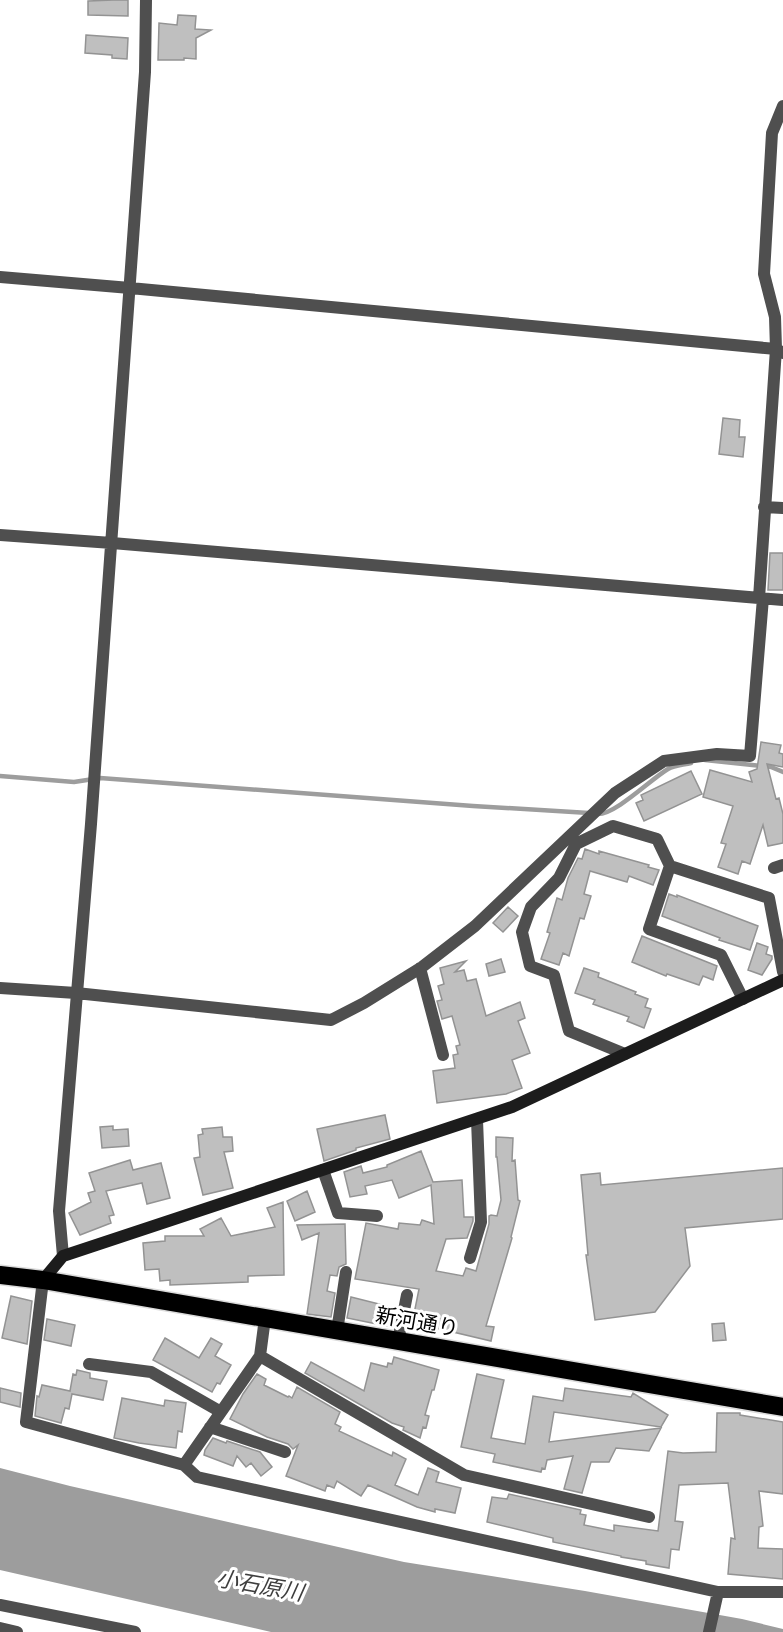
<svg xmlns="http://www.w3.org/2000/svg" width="783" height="1632" font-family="'Space Grotesk','Noto Sans JP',sans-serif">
<rect width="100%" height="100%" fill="#fff"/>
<path fill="#9d9d9d" d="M0,1468L70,1486L404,1562L585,1591L742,1619L783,1629V1632H271L0,1570Z"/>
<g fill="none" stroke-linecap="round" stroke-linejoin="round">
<path stroke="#9d9d9d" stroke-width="4.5" d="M705,760L771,767L783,772
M0,776L74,782L100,778L473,806L589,813
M598,814C616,814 651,779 668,769C675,765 684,765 691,763"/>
</g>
<path fill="#bfbfbf" stroke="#939393" stroke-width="1.5" d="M114,0H128V16L88,15V1Z
M178,15L196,16L195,29L211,30L196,38V59L184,58V60H158L159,23L177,25Z
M86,35L128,38L127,59L112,58V55L85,53Z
M723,418L740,420L739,437H745L743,457L719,454Z
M770,553H783V590H768Z
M761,742L781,745L779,753L783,754V767L767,764L776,799L779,798L783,814V843L768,846L763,825L750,864L742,861L738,874L718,867L726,844L721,843L733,806L703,797L710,770L752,782L749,772L757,769Z
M691,771L702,794L644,821L636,803L643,800L641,795Z
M585,849L599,854V851L649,865L648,867L659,870L653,885L629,876L627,882L590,871L584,894L591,896L584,919L580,918L569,956L563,953L559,965L541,959L550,933L547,932L557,898L562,900L568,878L578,858L582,859Z
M669,894L677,897V895L758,926L750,950L719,940L720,938L662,916Z
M508,907L518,916L503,932L493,923Z
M642,936L717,966L713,980L703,976L699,985L667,974L666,976L632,962Z
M757,943L768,947L766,954L772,956V959L762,975L748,970Z
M501,959L505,972L489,976L486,964Z
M466,961L455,972L464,970L467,981L476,979L486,1016L520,1002L525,1018L518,1021L530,1053L512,1060L522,1088L506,1094L437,1103L433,1071L455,1068L453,1055L458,1054L456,1046L460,1045L452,1016L442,1019L437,1001L442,1000L438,986L444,984L440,968Z
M584,968L599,973L598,977L636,992L635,994L648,999L645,1007L651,1009L644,1028L627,1021L629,1017L593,1004L595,1000L575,993Z
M385,1115L390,1139L356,1148V1150L324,1161L317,1129Z
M113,1126V1130L128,1129L129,1146L102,1148L100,1127Z
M222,1127L223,1137H232L233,1151L224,1152L233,1188L203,1195L194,1158L200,1157L198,1135L203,1134L202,1129Z
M496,1137L513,1138L512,1161L515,1160L518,1200L520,1201L511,1237L512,1238L486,1326L494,1327L491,1341L419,1324L418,1329L409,1327L412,1313L414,1314L419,1289L355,1279L366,1223L398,1229L399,1223L420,1225L422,1220L434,1224L431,1185L399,1198L392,1180L365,1186L367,1194L350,1197L344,1172L361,1166L363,1173L387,1167V1165L421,1151L433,1182L462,1180L464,1217H473V1221L467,1238L446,1239L436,1271L463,1276L466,1268L476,1271L489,1224V1216L491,1215L497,1216L501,1200L497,1157H496Z
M130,1160L133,1170L161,1163L170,1198L147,1204L142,1183L106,1191L114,1215L109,1216L111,1223L80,1235L69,1213L91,1202L88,1193L95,1191L89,1173Z
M783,1168V1219L685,1228L690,1266L655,1312L595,1320L586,1255H588L581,1175L600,1173L601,1185Z
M307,1191L315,1212L295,1221L287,1201Z
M283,1202L284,1275L248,1276V1282L170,1285V1280L160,1281L159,1269L145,1270L143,1243L165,1241V1236H204L200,1229L221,1218L231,1236L275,1227L267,1208Z
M345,1224L346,1264L339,1267L337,1276L330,1275L327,1291L335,1293L331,1317L307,1314L319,1233L302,1240L297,1225Z
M11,1296L32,1301L27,1344L2,1338Z
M351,1297L391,1307L390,1310L396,1311L392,1327L347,1318Z
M47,1319L75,1325L71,1346L44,1340Z
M724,1323L726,1340L713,1341L712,1324Z
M165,1338L199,1358L211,1338L222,1344L215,1356L231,1365L220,1384L217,1383L212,1392L153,1360Z
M394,1357L439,1370L434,1390H432L425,1415L429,1416L426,1428L423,1427L420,1438L403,1430L404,1427L392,1423L305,1373L311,1362L364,1391L371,1363L387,1367L388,1363L392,1364Z
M77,1370L90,1373V1378L107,1381L103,1400L72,1394L69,1409L65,1408L61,1423L35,1416L37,1396L39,1397L42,1385L70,1391L73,1374L76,1375Z
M257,1374L266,1379L264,1385L288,1397L289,1396L292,1398L297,1387L340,1412L335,1424L341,1427L339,1431L392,1456L393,1452L406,1459L395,1485L418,1495L428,1468L439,1472L436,1482L461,1488L455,1513L435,1509V1512L417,1507L368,1485L361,1496L337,1481L334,1488L327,1485L325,1491L286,1476L298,1445L293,1449L288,1444L267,1437L230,1419L243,1394Z
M477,1374L504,1380L491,1438L525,1444L533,1396L563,1401L565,1388L631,1397L633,1393L668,1415L661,1427L554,1412L549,1442L661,1428L649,1451L616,1448L609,1462H591L582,1493L564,1489L573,1456L547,1460L545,1469L542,1468L541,1472L493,1462L495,1454L461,1447Z
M0,1388L21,1393L20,1407L0,1402Z
M122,1398L164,1406L165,1400L186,1403L182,1432L178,1431L176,1448L139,1443L114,1438Z
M717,1413H740V1415L783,1422V1494L759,1491L763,1526L759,1527L758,1548L783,1549V1579L728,1574L731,1538L735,1539L728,1483L679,1485L675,1521L683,1522L679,1550L671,1549L669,1568L646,1564V1561L621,1557V1556L553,1542V1538L487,1522L492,1497L507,1499L509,1494L581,1510L580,1514L586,1515L584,1525L614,1531V1525L658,1531L668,1451L683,1453L716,1452Z
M213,1438L226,1443L227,1441L260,1452L272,1467L261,1476L251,1463L246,1467L237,1456L233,1466L204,1455L205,1450Z"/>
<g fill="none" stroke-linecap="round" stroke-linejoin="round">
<defs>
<path id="highway" d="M0,1275L43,1280L783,1407"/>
</defs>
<use href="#highway" stroke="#dbdbdb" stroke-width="21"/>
<path stroke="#4f4f4f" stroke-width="12" d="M0,277L130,288L776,349L783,353
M764,507L783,508
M0,535L112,543L783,600
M759,598L776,349L775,317L764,274L772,133L783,106
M670,866L649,929L721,955L743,999
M774,868L783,865
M420,968L443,1055
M0,988L76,993L331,1020L364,1003L422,967L475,926L615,793L664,761L717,754L750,756L763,598
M625,1054L569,1031L554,975L530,966L522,932L531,907L559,878L576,844L613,826L657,839L670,866L769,898L783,972
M323,1170L338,1213L377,1216
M63,1256L59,1211L91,824L145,72L146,0
M470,1258L481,1222L477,1120
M43,1280L26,1422L184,1465L197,1477L718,1592H783
M337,1331L346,1272
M398,1341L407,1295
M260,1356L464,1475L649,1517
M89,1364L151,1372L221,1412
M210,1427L285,1452
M184,1465L260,1356L265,1318
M0,1605L135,1632
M0,1628L17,1632
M709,1632L718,1592"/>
<path stroke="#1c1c1c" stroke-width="12" d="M43,1280L63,1256L512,1107L783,980"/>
<use href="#highway" stroke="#000" stroke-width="18"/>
</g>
<g text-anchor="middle" stroke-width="6" stroke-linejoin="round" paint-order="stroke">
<g font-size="21" fill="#000" stroke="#fff">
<text transform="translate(417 1322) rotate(10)" y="7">新河通り</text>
</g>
<g font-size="22" font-style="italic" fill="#3e3e3e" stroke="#fff">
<text transform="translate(260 1585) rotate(10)" y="8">小石原川</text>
</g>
</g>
</svg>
